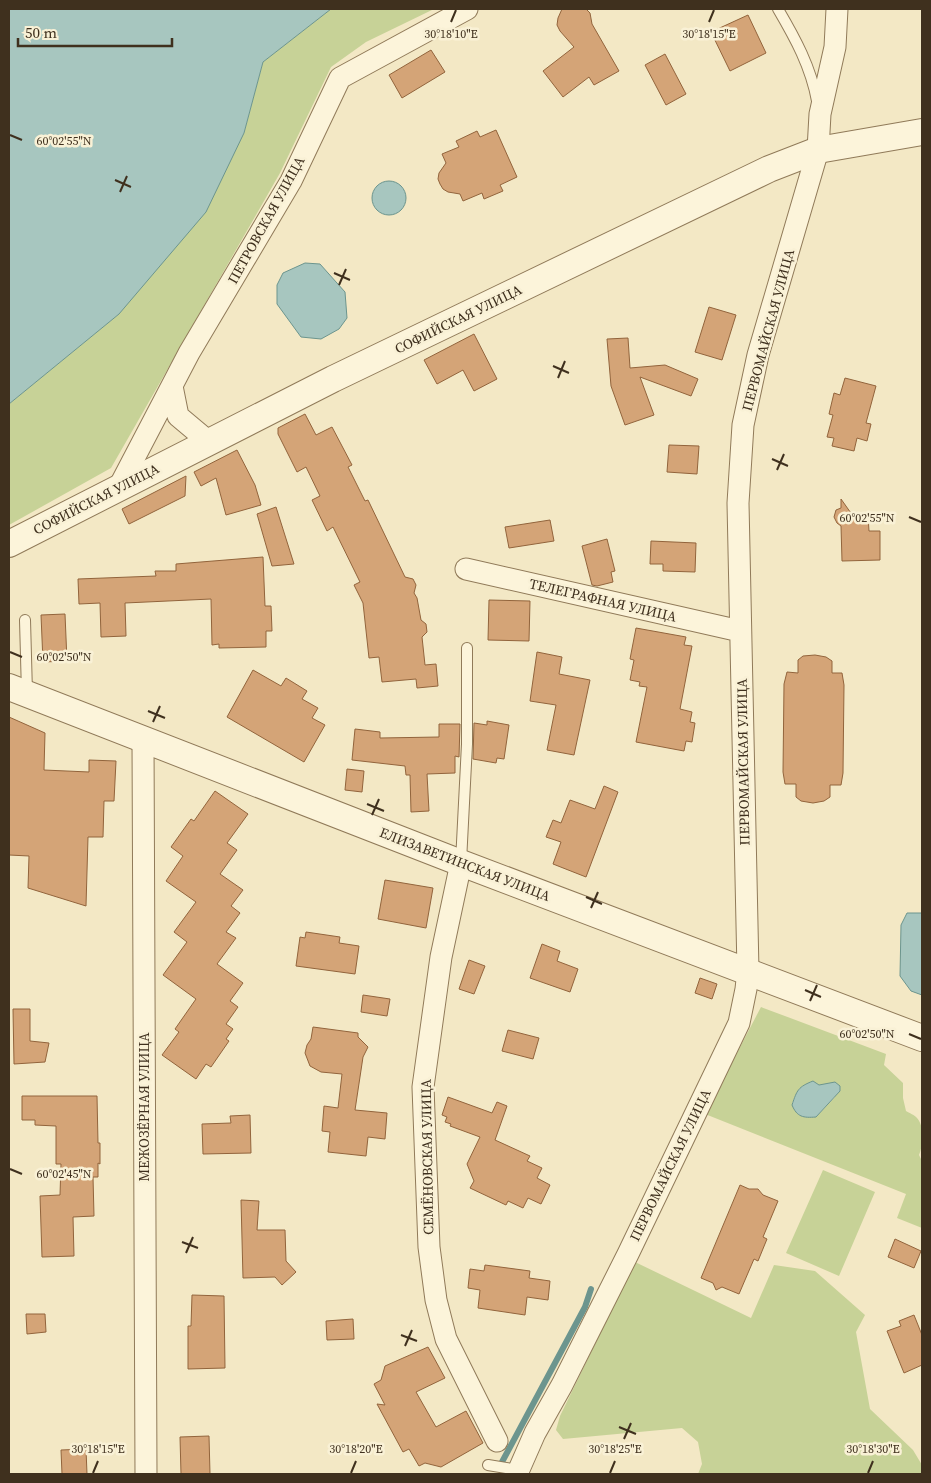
<svg xmlns="http://www.w3.org/2000/svg" width="931" height="1483" font-family="'Source Serif 4',serif">
<rect width="100%" height="100%" fill="#f3e8c5"/>
<path fill="#c7d297" fill-rule="evenodd" d="M331,9H434L366,42L331,67L280,173L111,468L9,525V404L119,314L244,133L263,62Z
M761,1007L886,1054L884,1065L903,1083V1098L906,1111C909,1113 915,1115 917,1118C925,1127 923,1145 919,1155L922,1161V1228L897,1218L906,1194L705,1114ZM813,1081L835,1097L816,1117L792,1104C796,1092 800,1086 813,1081Z
M823,1170L875,1192L839,1276L786,1253Z
M635,1262L751,1318L774,1265L815,1271L865,1315L856,1332L870,1409L913,1450L922,1465V1474H698L702,1464L698,1442L682,1428L563,1439L556,1430L560,1416Z"/>
<path fill="#a7c6bf" stroke="#6c958e" d="M9,9H331L263,62L244,133L206,212L119,314L9,404Z
M372 198a17 17 0 1 1 34 0a17 17 0 1 1-34 0Z
M305,263L320,264L345,292L347,318L339,329L321,339L301,337L277,304V285L283,273Z
M907,913H922V995L911,991L900,976L901,925Z
M813,1081L819,1085L835,1082L840,1086V1091L816,1117C803,1118 797,1117 792,1105C797,1090 798,1087 813,1081Z"/>
<g fill="none" stroke-linecap="round" stroke-linejoin="round">
<path stroke="#6c958e" stroke-width="6" d="M502,1462L585,1307L591,1289"/>
</g>
<path fill="#d4a477" stroke="#92643c" d="M562,9H586L590,13L592,24L619,71L594,85L589,77L563,97L543,71L574,47L560,31L557,25L558,18Z
M748,15L766,53L730,71L711,32Z
M431,50L445,72L402,98L389,75Z
M665,54L686,94L666,105L645,65Z
M496,130L517,177L500,185L503,191L484,199L482,193L463,201L460,194L448,192L443,189L440,184L438,179L439,173L446,163L442,154L459,147L456,141L477,131L480,137Z
M709,307L736,315L722,360L695,352Z
M474,334L497,379L474,391L463,370L437,384L424,360Z
M628,338L630,368L665,365L698,379L691,396L640,377L654,415L625,425L611,386L607,339Z
M845,378L876,386L866,423L871,424L867,441L857,438L854,451L832,446L834,438L827,437L833,415L829,414L834,393L840,395Z
M305,414L316,435L332,427L352,465L348,467L365,501L368,500L405,577L413,579L416,585L414,593L417,598L421,620L426,624L427,632L422,637L425,665L436,664L438,686L417,688L416,679L382,682L379,657L369,658L363,603L354,585L360,582L333,527L327,531L312,500L320,496L306,467L297,472L278,434V428Z
M669,445L699,446L697,474L667,472Z
M237,450L255,485L261,505L226,515L216,478L201,486L194,472Z
M186,476L185,496L129,524L122,509Z
M841,499L853,516H868L869,531H880V560L842,561L841,526L837,523L834,517L836,510L841,508Z
M276,507L294,564L272,566L257,514Z
M550,520L554,541L509,548L505,527Z
M607,539L615,571L611,572L613,582L597,586L592,585L582,546Z
M651,541L696,543L695,572L663,571V564H650Z
M263,557L265,606H271L272,631H266V647L219,648V644L212,645L211,599L125,603L126,636L101,637L100,603L79,604L78,579L156,576L155,571H176V564Z
M489,600L530,601L529,641L488,640Z
M65,614L67,661L43,662L41,615Z
M636,628L686,637L684,645L692,646L680,709L692,712L690,722L695,723L692,742L686,741L684,751L636,742L647,687L639,686L640,682L630,680L634,660L630,659Z
M537,652L562,657L559,674L590,680L574,755L547,750L556,705L530,701Z
M815,655L826,657L832,661V673H842L844,685L843,773L841,785H830V797L824,801L813,803L801,801L796,797V784H785L783,772L784,684L787,672L798,673V660L803,656Z
M253,670L281,686L286,678L307,691L302,699L318,708L312,718L325,725L304,762L227,717Z
M9,717L45,733L44,770L89,772V760L116,761L114,801H104L103,837H88L86,906L28,888L29,856L9,855Z
M487,721L509,725L504,759L497,758L496,763L473,759L474,723L487,725Z
M439,724H460L459,757L455,756V773L427,774L429,811L411,812L410,775H406L405,766L352,760L355,729L380,732V738L439,737Z
M347,769L364,771L362,792L345,790Z
M604,786L618,792L586,877L553,864L561,842L546,837L553,820L561,823L570,800L595,809Z
M215,791L248,814L227,843L237,850L220,874L243,890L231,906L240,913L226,932L236,938L217,964L243,983L230,1001L238,1007L226,1024L233,1029L226,1039L229,1041L211,1067L206,1064L196,1079L162,1055L179,1032L175,1029L196,999L163,975L187,942L174,932L196,902L166,881L183,856L171,847L191,819L194,821Z
M385,880L433,888L426,928L378,919Z
M306,932L340,937L339,943L359,946L355,974L296,966L300,937L305,938Z
M542,944L560,951L557,961L578,969L570,992L530,978Z
M469,960L485,966L474,994L459,989Z
M700,978L717,984L712,999L695,993Z
M363,995L390,999L387,1016L361,1012Z
M13,1009H30V1041L49,1043L45,1062L14,1064Z
M313,1027L358,1033V1037L368,1047L363,1057L355,1110L387,1113L385,1139L368,1137L366,1156L328,1152L330,1132L322,1131L324,1106L338,1108L342,1074L321,1072L310,1066L305,1053L307,1045L311,1039Z
M508,1030L539,1038L533,1059L502,1051Z
M22,1096H97L98,1143H100V1164L98,1163V1177H93L94,1216L73,1217L74,1256L42,1257L40,1196L60,1195L61,1164H56V1126L35,1125V1120H22Z
M448,1097L492,1113L497,1102L507,1106L495,1140L530,1156L527,1161L542,1168L537,1178L550,1185L541,1204L528,1198L523,1208L508,1201L506,1205L470,1188L474,1181L467,1164L480,1137L450,1126L451,1124L445,1122L447,1117L442,1115Z
M250,1115L251,1153L203,1154L202,1124L231,1123L230,1116Z
M740,1185L749,1189H758L763,1195L778,1201L763,1237L767,1239L758,1261L754,1259L739,1294L722,1287L716,1290L713,1283L701,1278Z
M241,1200L259,1201L257,1230H285L286,1261L296,1272L282,1285L275,1277L243,1278Z
M895,1239L921,1251L914,1268L888,1257Z
M485,1265L530,1271L529,1278L550,1281L548,1300L527,1297L525,1315L478,1308L480,1290L468,1288L470,1269L484,1271Z
M192,1295L224,1296L225,1368L188,1369V1326H191Z
M26,1314H45L46,1332L27,1334Z
M914,1315L922,1335V1365L904,1373L887,1331L901,1326L899,1321Z
M353,1319L354,1339L327,1340L326,1321Z
M428,1347L445,1378L416,1392L436,1427L466,1411L483,1443L441,1467L425,1463L419,1466L409,1449L403,1452L377,1404L385,1405L374,1384L381,1380L385,1366Z
M209,1436L210,1474H181L180,1437Z
M86,1449L87,1474H62L61,1450Z"/>
<g fill="none" stroke-linecap="round" stroke-linejoin="round">
<defs>
<path id="service" d="M778,9C795,38 811,67 817,101
M25,620L27,693
M461,862L467,744V648
M488,1465L518,1470"/>
<path id="minor" d="M172,386L178,416L209,442
M119,487L189,353L291,181L340,78L467,9
M466,569L740,631
M143,739L146,1474
M461,863L441,957L423,1087L429,1247L436,1300L446,1339L497,1441
M517,1474L535,1433L562,1385L628,1254L739,1023L746,989L748,971L738,503L743,425L758,355L818,150L820,114L835,47L837,9"/>
<path id="tertiary" d="M9,544L333,379L769,169L818,150L922,132
M9,687L461,863L922,1038"/>
</defs>
<use href="#service" stroke="#907a59" stroke-width="12"/>
<use href="#minor" stroke="#907a59" stroke-width="23"/>
<use href="#tertiary" stroke="#907a59" stroke-width="28"/>
<use href="#service" stroke="#fcf4da" stroke-width="10"/>
<use href="#minor" stroke="#fcf4da" stroke-width="21"/>
<use href="#tertiary" stroke="#fcf4da" stroke-width="26"/>
</g>
<path fill="none" stroke="#3f301e" stroke-width="2" d="M451,22L456,10M709,22L714,10M10,135L22,140M115,180L131,187M120,192L127,176M334,273L350,280M339,285L346,269M553,366L569,373M558,378L565,361M772,459L788,466M777,470L784,454M909,517L921,522M10,652L22,657M148,711L165,718M153,722L160,706M367,804L384,811M372,815L379,799M586,897L602,904M591,908L598,892M805,990L821,997M810,1001L817,985M909,1034L921,1039M10,1169L22,1174M182,1242L198,1248M186,1253L193,1237M401,1335L417,1341M405,1346L412,1330M619,1427L636,1434M624,1439L631,1423M93,1473L98,1461M351,1473L356,1461M610,1473L615,1461M868,1473L873,1461"/>
<g text-anchor="middle" stroke-width="5" stroke-linejoin="round" paint-order="stroke">
<g font-size="14" fill="#3f301e" stroke="#f9f1d6">
<text transform="translate(266 220) rotate(-61)" y="5">ПЕТРОВСКАЯ УЛИЦА</text>
<text transform="translate(458 319) rotate(-26)" y="5">СОФИЙСКАЯ УЛИЦА</text>
<text transform="translate(768 330) rotate(-75)" y="5">ПЕРВОМАЙСКАЯ УЛИЦА</text>
<text transform="translate(96 499) rotate(-27)" y="5">СОФИЙСКАЯ УЛИЦА</text>
<text transform="translate(603 600) rotate(13)" y="5">ТЕЛЕГРАФНАЯ УЛИЦА</text>
<text transform="translate(743 762) rotate(-91)" y="5">ПЕРВОМАЙСКАЯ УЛИЦА</text>
<text transform="translate(465 864) rotate(21)" y="5">ЕЛИЗАВЕТИНСКАЯ УЛИЦА</text>
<text transform="translate(144 1107) rotate(-90)" y="5">МЕЖОЗЁРНАЯ УЛИЦА</text>
<text transform="translate(427 1157) rotate(-91)" y="5">СЕМЁНОВСКАЯ УЛИЦА</text>
<text transform="translate(670 1165) rotate(-64)" y="5">ПЕРВОМАЙСКАЯ УЛИЦА</text>
</g>
</g>
<g font-size="12" text-anchor="middle" fill="#3f301e" stroke="#f9f1d6" stroke-width="5" stroke-linejoin="round" paint-order="stroke">
<text x="451" y="38">30°18'10"E</text>
<text x="709" y="38">30°18'15"E</text>
<text x="64" y="145">60°02'55"N</text>
<text x="867" y="522">60°02'55"N</text>
<text x="64" y="661">60°02'50"N</text>
<text x="867" y="1038">60°02'50"N</text>
<text x="64" y="1178">60°02'45"N</text>
<text x="98" y="1453">30°18'15"E</text>
<text x="356" y="1453">30°18'20"E</text>
<text x="615" y="1453">30°18'25"E</text>
<text x="873" y="1453">30°18'30"E</text>
</g>
<rect width="931" height="1483" fill="none" stroke="#3f301e" stroke-width="20"/>
<path d="M18 38v8h154v-8" fill="none" stroke="#3f301e" stroke-width="2.5"/>
<text x="25" y="38" font-size="15" fill="#3f301e" stroke="#f9f1d6" stroke-width="4" paint-order="stroke">50 m</text>
</svg>
